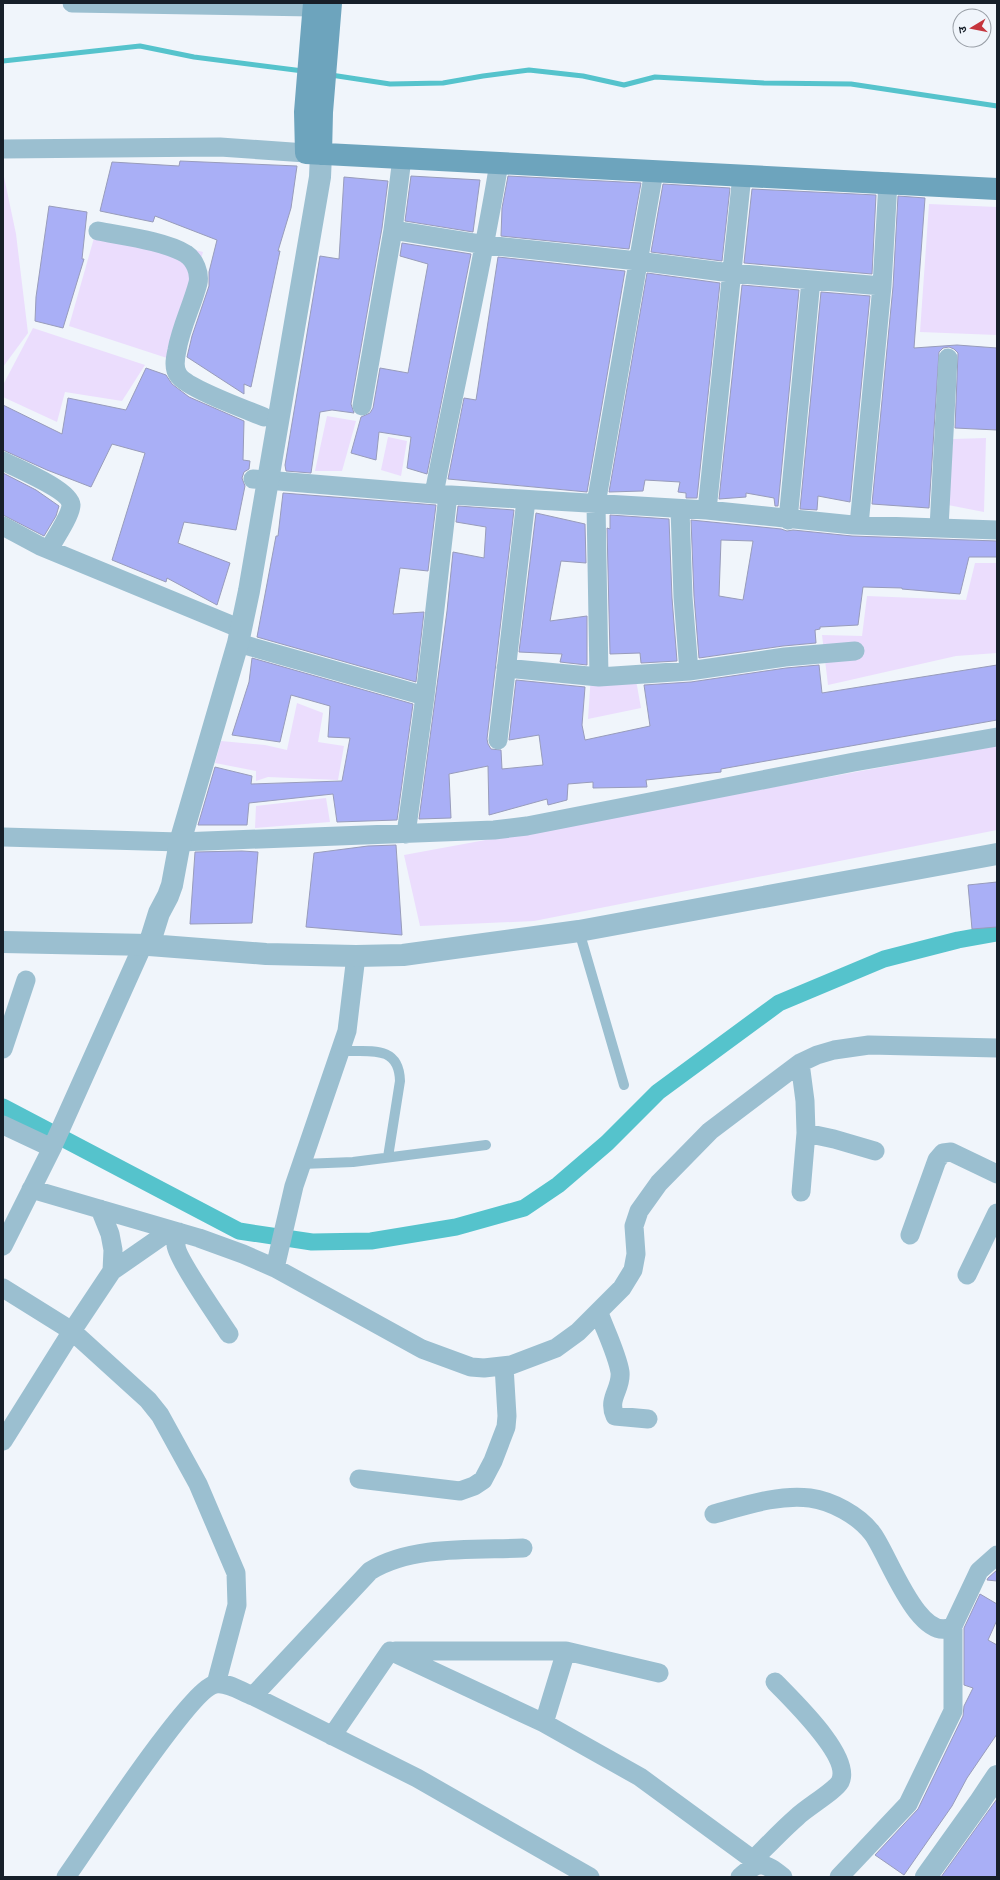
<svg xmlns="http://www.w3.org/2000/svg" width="1000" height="1880" font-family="'Archivo Narrow','Noto Sans Devanagari',sans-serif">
<rect width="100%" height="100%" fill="#f0f5fb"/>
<path fill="#ebddfd" d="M3,172L16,234L28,333L3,367Z
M929,204L997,207V335L920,332Z
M98,224L203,252L173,360L69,326Z
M33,328L145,365L122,401L65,392L57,422L3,397V385Z
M327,416L356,421L342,471H315Z
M388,437L407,441L401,476L381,470Z
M986,438L984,512L948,505L953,439Z
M975,563H997V653L956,656L828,685L822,635L862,636L867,596L966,600Z
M634,669L641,708L588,719L591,674Z
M297,703L323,713L318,742L344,746L338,780L268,777L256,781V771L215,763L221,741L265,745L287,750Z
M997,746V830L534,921L420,926L404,855Z
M326,798L330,822L255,828L256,806Z"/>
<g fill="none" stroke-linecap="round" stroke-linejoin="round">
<path stroke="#55c3cc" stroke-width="5" d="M3,61L140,46L194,57L303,71
M331,75L390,84L443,83L483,76L529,70L583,76L624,85L655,77L764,83L851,84L997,106"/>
<path stroke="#55c3cc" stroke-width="17" d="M3,1107L239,1231L312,1242L371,1241L456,1227L524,1208L558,1185L607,1143L658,1092L779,1003L884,959L958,940L997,933"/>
</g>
<path fill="#a9aff6" stroke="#989cbb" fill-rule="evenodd" d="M180,161L297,166L291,208L278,251H280L251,387L244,384V394L187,357L192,336L209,286V272L217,240L155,216L153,222L100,211L112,162L179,166Z
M411,176L480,180L473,232L405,221Z
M508,176L641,183L629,249L501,236L502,208Z
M344,177L388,181L382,228L351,404L354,413L332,410L320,412L311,473L286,471L285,465L320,256L339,259Z
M663,184L730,188L722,261L651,252Z
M752,189L876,195L872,274L744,263Z
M898,196L925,198L914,348L957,345L997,348V430L955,428L958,353L954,349L949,347L943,348L939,352L929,508L872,504L893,287Z
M49,206L87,212L82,259H84L63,328L35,321L36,297Z
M402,243L471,254L427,474L407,468L411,437L379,432L376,460L351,453L361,417L370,413L373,408L380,368L408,373L428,264L400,256Z
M498,257L625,271L587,492L448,479L464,398L476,400Z
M647,273L720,283L697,498H686V493L678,492L680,482L645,480L643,491L609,492Z
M742,285L799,290L778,506H775L774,498L746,493V497L719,499Z
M821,292L870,296L850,502L818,496L817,510L800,509Z
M146,368L166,375L172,384L189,397L244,421L243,460L250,461L249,469L244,472L242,478L245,486L236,530L184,522L178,543L230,563L217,605L167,578L166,582L112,560L145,453L112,444L91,487L47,470L3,450V405L62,434L68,398L126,410Z
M3,473L36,490L59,506L56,516L44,536L3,515Z
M283,493L436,505L428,571L400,568L393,614L424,612L416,682L257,637L276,536H278Z
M458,506L514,510L487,739L488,744L491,749L501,750L502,769L543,765L539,735L509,740L516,680L585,687L582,725L585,740L650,726L644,685L691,682L786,668L819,665L822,693L997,665V720L721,769V772L646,780L647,787L593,788V782L568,784L567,800L548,805L547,799L489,815L488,766L449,774L451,818L419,819L447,611L453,552L484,558L486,527L456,522Z
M536,513L585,524L586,563L561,561L550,621L587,616V665L560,662L562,654L519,652Z
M610,515L669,519L672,598L677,661L641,663L640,653L610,654L607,528L610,529Z
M691,520L781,529L787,531L793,530L852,536L997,541V557H969L960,594L902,589V588L863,587L858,625L820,627V629L815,630L816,643L783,646L699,658L694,596ZM721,540L753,541L743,600L719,596Z
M252,658L413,704L397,820L337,822L333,794L249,803L247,825H198L215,767L252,776L251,784L342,781L350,738L328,737L330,706L291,695L280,742L232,735L249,682Z
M396,845L402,935L306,927L314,853L368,846Z
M242,851L258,852L252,923L190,924L195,852Z
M997,882V927L972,929L968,885Z
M997,1570V1581L987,1580L988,1578Z
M980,1594L997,1604V1620L988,1640L997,1645V1734L967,1778L952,1806L904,1875L875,1855L918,1809L963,1716L964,1706L973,1688L964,1685V1628Z
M997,1799V1877H941L989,1810Z"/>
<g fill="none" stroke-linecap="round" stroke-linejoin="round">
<path stroke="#9bbfd0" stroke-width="10" d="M579,931L624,1085
M341,1051C369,1052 399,1044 400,1081L388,1157
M302,1164L353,1162L486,1145"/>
<path stroke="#9bbfd0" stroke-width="19" d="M72,3L313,7
M3,149L220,147L306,153
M393,230L486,245L638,261L731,273L882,286
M98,231C123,236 165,241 186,254C195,260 200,273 198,283C192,306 181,327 177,350C175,359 173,369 179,376C189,389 247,410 264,417
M362,406L393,230L402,158
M3,461C16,468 70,490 71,505C71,515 54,540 49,549
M253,479L434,494L707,510L853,525L997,530
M434,494C455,383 481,274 499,163
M680,509L683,597L689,671
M707,510L742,175
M788,520L811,280
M859,525L882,286L888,182
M3,526L40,546L241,629
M939,528L948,358
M238,643L425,696
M506,668L599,677L689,671L785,657L855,651
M599,677L596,504L654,171
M498,740L526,500
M406,834L425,696L448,495
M3,837L180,842L494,830L527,826L854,762L997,737
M3,1049L26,980
M800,1063L805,1101L806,1133L801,1192
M3,1125L52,1148
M806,1133L834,1139L875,1151
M31,1189L199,1238L243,1254L275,1268L422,1349L471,1367L484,1368L511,1365L556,1348L578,1332L622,1288L633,1270L636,1254L634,1226L639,1211L659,1183L710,1131L800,1063L817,1055L834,1050L869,1045L997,1048
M100,1209L110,1234L113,1250L112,1271L72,1331L148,1400L160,1415L198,1484L236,1573L237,1605L216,1684
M179,1232C178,1236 176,1241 176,1245C176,1257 219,1319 229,1334
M910,1235L937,1160L943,1153L951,1152L997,1174
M3,1246L52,1148L143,945
M275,1268L294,1186L347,1031L356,956
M112,1271L171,1230
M967,1275L997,1213
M3,1288L72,1331L3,1441
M599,1313C605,1330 617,1354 620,1372C622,1389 607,1398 615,1416L648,1419
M359,1479L460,1491L474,1486L483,1480L493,1461L506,1427L507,1416L504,1366
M714,1514C744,1506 778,1494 810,1498C832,1501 858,1515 872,1533C887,1551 919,1647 953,1626L979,1571L997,1555
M395,1651H566L659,1673
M253,1696L370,1571C411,1545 475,1550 523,1548
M544,1723L566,1651
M332,1736L390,1651L544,1723L640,1777L759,1864
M753,1860C768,1845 782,1830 797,1817C806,1808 835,1791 840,1782C853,1757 791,1699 775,1682
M66,1877C87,1848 191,1687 216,1684C228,1682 242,1692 253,1696L417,1778L590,1877
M740,1877C759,1860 764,1862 783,1877
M839,1877L908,1804L953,1711V1626"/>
<path stroke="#9bbfd0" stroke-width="22" d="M3,942L149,945L266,954L356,956L403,955L579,931L997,854
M149,945L159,913L168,896L172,885L180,842L238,643L249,591L320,177L321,154
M926,1877L979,1803L997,1776"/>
<path stroke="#6da4bd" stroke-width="22" d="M314,3L305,112L306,153L997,189
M321,154L322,112L331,3"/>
</g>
<rect width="1000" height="1880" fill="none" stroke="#171f29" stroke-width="8"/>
<g transform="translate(972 28) rotate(260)"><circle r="19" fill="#f0f5fb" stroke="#999fa7"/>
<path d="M0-3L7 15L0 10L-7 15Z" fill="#c5353d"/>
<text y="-6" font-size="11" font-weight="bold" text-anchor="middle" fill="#171f29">उ</text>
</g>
</svg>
